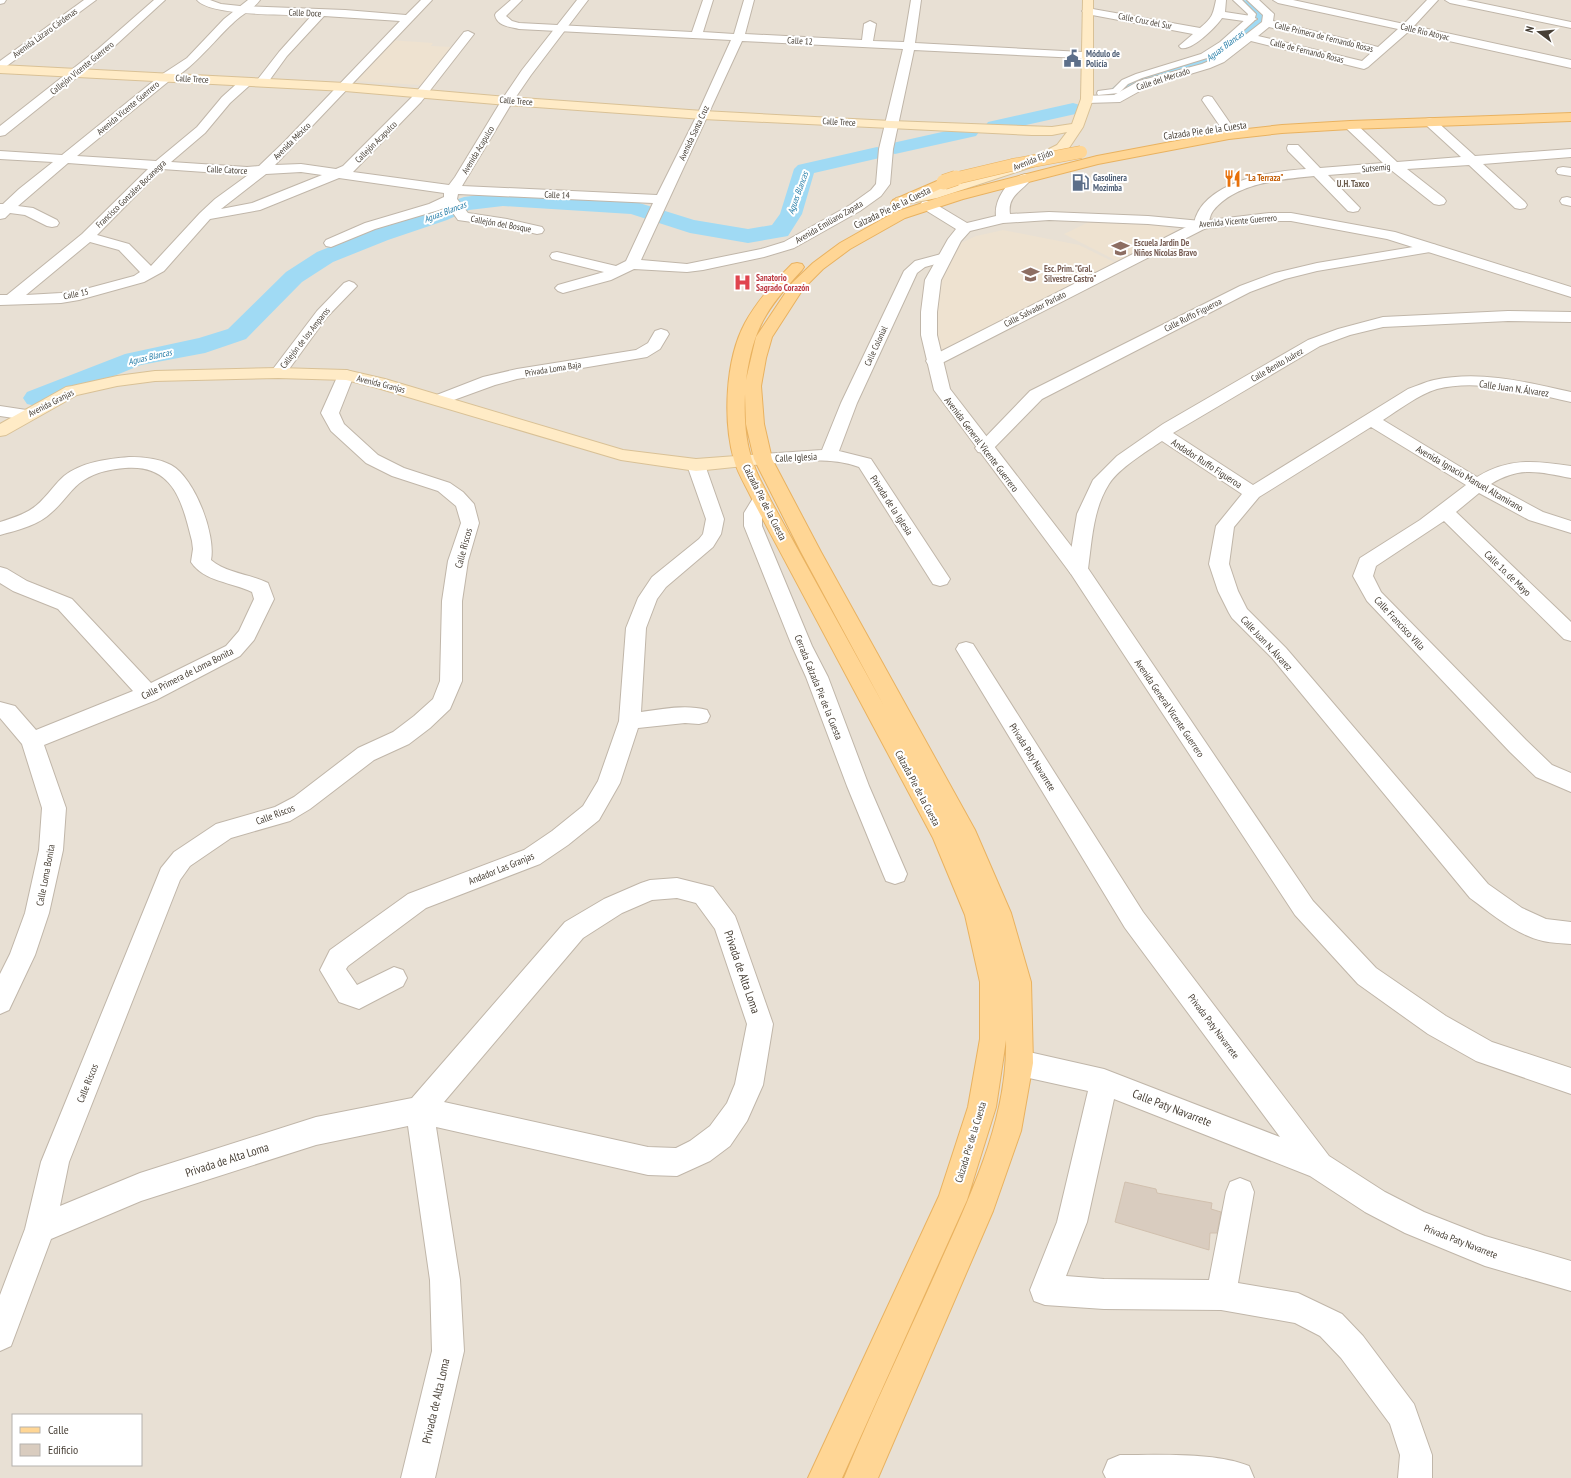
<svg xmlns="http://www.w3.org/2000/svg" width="1571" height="1478" font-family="'PT Sans Narrow',sans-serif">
<rect width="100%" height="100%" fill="#f4efe7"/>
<path fill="#e8e0d4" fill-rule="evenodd" d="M0,0H1571V1478H0ZM13,1415H141V1465H13Z"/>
<path fill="#eee2d0" d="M389,40L433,43L431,46L451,47L421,85L353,81Z
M1093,220L1145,225L1159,224L1179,233L1121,263L1064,234Z
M1003,230L1079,245L1118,264L938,354L937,320L940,286L947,268L961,243L976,236Z"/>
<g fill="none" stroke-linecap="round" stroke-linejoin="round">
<path fill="#a0daf4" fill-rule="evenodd" d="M1235,0C1254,0 1262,0 1269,19C1260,31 1223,61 1209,67C1191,75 1169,77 1150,84C1137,89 1125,101 1111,97L1108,93C1125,69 1172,71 1197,59C1215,50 1235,31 1251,18L1249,12Z
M1073,103L1080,105L1083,109L1080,113L995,132L988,130L985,126L988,122Z
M969,126L976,128L979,132L976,136L895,154L888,152L885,148L888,144Z
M877,147L884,149L887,153L884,157L814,173L802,214L788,236L748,243L690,233L631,214L503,206L469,210L447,220L388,240L333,262L302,282L246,339L205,353L141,365L45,404L36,406L27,404L23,398L27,392L125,354L199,338L228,329L286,272L317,252L372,230L464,197L503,192L633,201L694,220L748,229L772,225L780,214L794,169L798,165Z"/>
</g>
<path fill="#d9ccbf" stroke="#d1c0ae" d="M1125,1182L1156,1189L1157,1193L1212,1203L1211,1209L1221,1212L1217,1233H1210L1209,1250L1115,1222Z"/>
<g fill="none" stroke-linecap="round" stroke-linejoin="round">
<defs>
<path id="pedestrian" d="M1233,0H1242L1256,14L1254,21L1226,46L1207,58L1142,78L1128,84L1119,93L1098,95L1097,93L1098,91L1113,89L1122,80L1136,74L1201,54L1220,42L1247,18L1248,14Z"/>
<path id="minor" d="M0,0H6L4,3L0,4Z
M84,0H96L4,68L0,70V61Z
M154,0H165L106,54L5,135L0,136V126L98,49Z
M197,0H210L221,4L240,6L345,10L406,15L421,0H432L275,165L301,164L336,169L343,166L413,96L464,32L468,31L474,34L421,102L353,172L449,185L455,177L503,98H511L513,101L462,186L657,195L697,115L731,40L519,29C510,27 497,26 495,15L496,13L511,0H522L506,16L512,21L519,23L692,32L703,0H713L703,32L734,34L744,0H754L745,34L862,40L864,24L870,21L876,24L873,41L904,42L911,0H921L915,43L1101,53L1105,54L1107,56L1105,58L1101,59L914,50L893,149L890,184L881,196L860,211L794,248L764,257L703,270L687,272L634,269L611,280L563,293L558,291L555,288L558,285L604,272L552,259L550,256L552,253L557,252L616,266L626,261L653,203L458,194L457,199L468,213L507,219L542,227L544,230L542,233L537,234L507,227L458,220L448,206L439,210L375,229L331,247L326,246L324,243L326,240L365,223L429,204L444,197V193L339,178L260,210L210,219L164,271L144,282L79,300L61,303L0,305V295H7L82,234L148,169L68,163L18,206L33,208L57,220L59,223L57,226L52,227L47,226L25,215L10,213L5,218L0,219V204H3L19,189L53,162L0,159V151L62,155L161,75H169L171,78L169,81L77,156L156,161L197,127L222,97L242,79H250L252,82L250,85L230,103L205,133L171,162L247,167L259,166L284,142L400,21L324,16L287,56L266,85H258L256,82L258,79L279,52L312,15C290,15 209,16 197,0ZM742,41L903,49L879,149L876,184L871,190L850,205L784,242L761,249L687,264L641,260ZM162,169L248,175L215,199L200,213L151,266L129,244L97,235ZM301,172L322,175L252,203L221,209L266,174ZM90,242L119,250L140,272L134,276L78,291L61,293L26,295Z
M1216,0H1226L1225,12L1251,16L1257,19L1251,22L1222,18C1216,27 1192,51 1181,48L1179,46L1193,34L1087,14L1082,11L1087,8L1200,28C1212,18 1213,15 1216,0Z
M1247,0H1259L1274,14L1273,21L1378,47L1398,29L1278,3L1273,0H1293L1404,24L1427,0H1438L1414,26L1571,60V68L1408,32L1368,67L1364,69L1251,41L1224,62L1210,68L1147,87L1120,102L1087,103L1083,102L1081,99L1083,96L1114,95L1139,81L1202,64L1216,58L1262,22L1263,15ZM1269,27L1372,52L1362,61L1258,36Z
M1445,0H1466L1571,22V28L1450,3Z
M1208,96L1212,97L1230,123L1232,126L1230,129H1222L1202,100L1204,97Z
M1430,118L1434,119L1475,156L1571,149V157L1483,164L1525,202L1527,205L1525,208L1520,209L1515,208L1469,165L1407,169L1444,198L1446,201L1444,204L1439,205L1434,204L1391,170L1328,175L1360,208L1358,211L1353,212L1348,211L1314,176C1282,179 1235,183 1213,211C1209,216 1210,223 1206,228L940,364L934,366L928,364L926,361L928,358L1194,223C1203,181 1272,171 1306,169L1288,151L1287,148L1288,145H1298L1320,168L1383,163L1346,128L1344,125L1346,122H1354L1397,162L1461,157L1426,125L1424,122L1426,119Z
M1563,167L1571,168V176L1558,174L1556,171L1558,168Z
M1567,197L1571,198V206L1562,204L1560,201L1562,198Z
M1431,244L1436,245L1438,248L1436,251L1317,271L1285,279L1250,292L1042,399L990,452L984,453L978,452L975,448L1030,391L1240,286L1275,273L1317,263Z
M945,253L950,254L952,257L950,260L925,267L917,273L857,403L839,451L871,459L950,579L947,584L940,586L933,584L859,467C828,456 795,462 763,464L757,463L754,459L757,455L763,454L822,450L841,403L904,271L915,261Z
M349,281L354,283L357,286L327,317L284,376L278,378L272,376L270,373L317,311L344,283Z
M1508,311L1571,312V322L1508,321L1383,327L1350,335L1320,346L1173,433L1253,485L1408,389C1417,386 1425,382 1434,380C1480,370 1526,382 1571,392V402C1530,393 1478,378 1437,389C1418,395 1400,409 1383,420L1477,477C1509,457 1536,461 1571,466V478C1539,472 1520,466 1491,484L1543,512L1571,521V533L1529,520L1479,493L1456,512L1571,622V641L1564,639L1444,521L1376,566L1373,576L1381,592L1526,740L1552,765L1571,773V792L1536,777L1510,752L1367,601L1353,576L1360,558L1420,520L1466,485L1371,427L1259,497L1234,527L1229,564L1238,591L1247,609L1286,648L1488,884L1522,908L1546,919L1571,922V944C1562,943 1552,943 1543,941C1516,935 1492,914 1470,898L1272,658L1232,618L1229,613L1218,591L1209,564L1216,526L1242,494L1162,441C1146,452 1119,468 1109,484C1093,509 1092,540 1088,569L1085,574L1078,576L1071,574L1068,569L1077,514L1093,480L1117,456L1163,424L1308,340L1338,329L1383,317Z
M661,329L667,331L669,334L660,349L647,357L517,379L495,385L440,405L434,404L432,400L434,396L483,377L517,369L636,350L648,343L655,331Z
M346,370L352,372L354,375L339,413L344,424L378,455L404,468L450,483L463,492L474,504L479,523L468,561L462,601V681L450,709L430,728L409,744L374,760L310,809L290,821L231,838L190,866L180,880L69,1162L60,1206L140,1173L316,1117L412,1098L565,922L604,899L641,883L650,880L677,878L713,887L735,916L738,924L773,1024L763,1085L747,1121L730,1146L710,1161L677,1176L648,1175L436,1127L460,1280L464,1351L435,1478H401L432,1351L430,1280L408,1126L316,1145L141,1201L51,1239L11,1346L0,1351V1295L25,1229L41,1162L161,868L174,852L216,824L275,807L294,797L358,748L393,732L414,716L433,699L440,681L442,601L448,561L461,523L456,506L438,491L392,476L366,463L331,431L321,413L338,375L340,372ZM677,898L696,903L715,929L747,1024L735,1084L727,1103L710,1126L690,1141L676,1148L648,1147L444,1102L583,938L622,913L652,900Z
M0,406L33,411L36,415L33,419L27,420L0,416Z
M129,457C143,457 158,458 171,465C195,478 216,535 211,560C226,573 250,574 268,583L274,599L254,640L240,656L156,700L44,745L66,808L63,850L49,913L35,955L9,1010L0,1014V974L10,954L25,913L39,850L42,808L22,744L0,718V702L15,706L36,730L133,691L58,609L13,591L0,583V567L7,569L27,581L72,599L151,683L226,646L239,631L254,599L252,592C232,582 204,582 191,562L193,549L192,541C182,502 174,464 125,468C111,469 96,472 84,480C71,488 64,502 52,512C39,525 18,530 0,535V522C16,517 32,512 43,499C50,492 56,483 64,476C82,462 107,459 129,457Z
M696,459L702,461L705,465L724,519L721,534L713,547L666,587L657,599L646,628L641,712C663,709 686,704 707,710L710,716L707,722L699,724L685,723L638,728L620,783L599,820L568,845L540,864L426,908L348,966L346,969L357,985L394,967L403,970L407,978L403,986L359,1009L339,1002L320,970L330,950L408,894L524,850L552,831L583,806L598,781L619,721L626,628L638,598L652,577L699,539L703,534L706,519L687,465L690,461Z
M761,493L767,495L770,499L762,513V526L812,646L828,677L869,786L907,874L904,881L895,884L886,881L883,874L847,786L806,677L792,646L744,526V513L755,495Z
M966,642L973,644L1143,912L1329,1156L1385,1192L1424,1212L1485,1236L1571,1261V1291L1485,1266L1405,1233L1365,1212L1310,1176L1114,1099L1087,1222L1066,1276L1104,1279L1209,1280L1226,1192L1230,1182L1240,1178L1250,1182L1254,1192L1238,1283L1298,1293L1342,1314L1363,1336L1414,1404L1432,1455V1478H1398L1400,1455L1390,1424L1341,1358L1320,1336L1295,1323L1221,1310L1104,1309L1045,1305L1034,1301L1030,1290L1057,1222L1088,1091L1020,1076L1010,1072L1007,1063L1010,1054L1020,1050L1104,1069L1280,1137L1125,928L956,649L959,644Z
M1120,1455C1157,1455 1215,1452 1249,1466L1254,1478H1106L1103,1472L1108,1460Z"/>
<path id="tertiary" d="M248,0H260C253,10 240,15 232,24C218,36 180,85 161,81L159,78L161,75L187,58L224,19Z
M577,0H588L531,75L511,104H503L501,101L522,70Z
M1025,174L1030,175L1032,178C1023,191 1007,195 1010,214L1049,212L1148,216L1201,221L1269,213H1291L1395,232L1571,287V297L1387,239L1291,221H1269L1201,229L1148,224L1049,220L1003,223L970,231L961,241L941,280L937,312V335L950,389L1085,564L1313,901L1376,968L1446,1016L1492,1042L1571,1068V1094L1476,1061L1428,1034L1358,984L1295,915L1071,574L934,390L921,335V312L925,280L948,239L956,229L922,208L920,205L922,202L927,201L932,202L967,223L996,216C994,200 1008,178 1025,174Z"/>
<path id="secondary" d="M1083,0H1093V99L1083,127L1067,151L1041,164L937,198L901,205L896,204L894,201L896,198L929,191L1031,158L1057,145L1067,132L1052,135H1032L703,119L507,105L345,91L0,73V65L345,83L507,97L703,111L891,121L1052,127L1072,124L1081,99Z
M278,368L346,370L385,379L623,450L696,459L763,454L769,455L772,459L769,463L763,464L696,471L621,460L374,387L346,380L278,378L155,381L117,386L77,395L6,435L0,436V424L66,387L72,386L117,376L155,371Z"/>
<path id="primary" d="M1571,113V121L1350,129L1282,133L1229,139L1098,164L963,199L905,218L850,249L823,269L803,289L772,337L766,358L761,386L764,424L772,459L821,552L975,830L1011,913L1031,982L1033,1063L1021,1131L993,1211L878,1478H844C873,1408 906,1339 937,1270C969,1198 1008,1120 1006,1040L996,1107L967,1200L842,1478H808L939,1196L968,1107L980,1039V982L965,915L933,838L752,499C746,486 738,474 734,460C723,421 725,360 745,323C757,301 774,282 792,264L797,263L802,264L804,267L802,270C767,308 753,328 746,380L756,337L792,283L813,263L840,243L895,212L953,193L1097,156L1229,131L1282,125L1350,121ZM745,394L746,424L754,459L801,552L884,706L770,499C765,488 758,477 754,465C745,443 744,417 745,394Z
M944,178L949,179L951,182L949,185L903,206L898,207L893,206L891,203L893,200Z"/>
</defs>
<use href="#pedestrian" stroke="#c0b6a9" stroke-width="2"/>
<use href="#minor" stroke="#c0b6a9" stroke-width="2"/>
<use href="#tertiary" stroke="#c0b6a9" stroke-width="2"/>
<use href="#secondary" stroke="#d9c196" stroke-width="2"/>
<use href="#primary" stroke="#e9b260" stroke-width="2"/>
<use href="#pedestrian" fill="#fff" fill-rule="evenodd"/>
<use href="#minor" fill="#fff" fill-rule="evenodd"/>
<use href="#tertiary" fill="#fff" fill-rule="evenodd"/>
<use href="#secondary" fill="#ffebc6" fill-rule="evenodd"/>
<use href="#primary" fill="#ffd695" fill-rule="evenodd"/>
<defs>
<path id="primary-bridge-far1" d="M953,179L1012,165L1081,152"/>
<path id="primary-bridge" d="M944,182L956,178"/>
</defs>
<use href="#primary-bridge-far1" stroke="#e9b260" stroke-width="13" stroke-linecap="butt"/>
<use href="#primary-bridge" stroke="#e9b260" stroke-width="16" stroke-linecap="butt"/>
<use href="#primary-bridge-far1" stroke="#ffd695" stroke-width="12"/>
<use href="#primary-bridge" stroke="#ffd695" stroke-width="15"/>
</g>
<defs>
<symbol id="civic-bare" viewBox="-9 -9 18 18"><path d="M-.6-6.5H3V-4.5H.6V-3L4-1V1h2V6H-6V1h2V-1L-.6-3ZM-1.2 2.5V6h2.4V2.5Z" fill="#5c6f8a" stroke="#fff" stroke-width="2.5" paint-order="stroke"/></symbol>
<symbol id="restaurant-bare" viewBox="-9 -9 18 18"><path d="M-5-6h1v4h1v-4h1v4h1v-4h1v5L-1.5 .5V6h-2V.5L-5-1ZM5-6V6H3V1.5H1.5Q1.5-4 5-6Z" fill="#e8710a" stroke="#fff" stroke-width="2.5" paint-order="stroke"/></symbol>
<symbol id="fuel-bare" viewBox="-9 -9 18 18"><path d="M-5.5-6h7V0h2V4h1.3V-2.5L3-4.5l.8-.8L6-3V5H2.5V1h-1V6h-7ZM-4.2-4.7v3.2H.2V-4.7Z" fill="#5c6f8a" stroke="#fff" stroke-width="2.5" paint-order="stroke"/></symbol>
<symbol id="school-bare" viewBox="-9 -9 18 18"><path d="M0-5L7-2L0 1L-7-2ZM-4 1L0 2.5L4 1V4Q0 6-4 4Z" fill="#8d6e63" stroke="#fff" stroke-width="2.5" paint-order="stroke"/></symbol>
<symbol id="hospital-bare" viewBox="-9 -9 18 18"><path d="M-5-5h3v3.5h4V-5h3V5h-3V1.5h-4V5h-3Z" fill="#e0444e" stroke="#fff" stroke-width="2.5" paint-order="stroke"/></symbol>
</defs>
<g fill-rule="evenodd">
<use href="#civic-bare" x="1060" y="46" width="25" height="25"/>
<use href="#restaurant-bare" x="1220" y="166" width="25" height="25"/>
<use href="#fuel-bare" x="1068" y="170" width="25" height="25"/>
<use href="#school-bare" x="1108" y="236" width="25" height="25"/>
<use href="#school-bare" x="1018" y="262" width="25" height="25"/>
<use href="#hospital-bare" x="730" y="270" width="25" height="25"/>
</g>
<g text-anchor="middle" stroke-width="4" stroke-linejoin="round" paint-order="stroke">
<g font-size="9" fill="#473f35" stroke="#fff">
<text transform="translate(305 13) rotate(2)" y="3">Calle Doce</text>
<text transform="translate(1145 21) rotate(11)" y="3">Calle Cruz del Sur</text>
<text transform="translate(1425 32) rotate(13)" y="3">Calle Río Atoyac</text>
<text transform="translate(45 33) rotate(-36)" y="3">Avenida Lázaro Cárdenas</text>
<text transform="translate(1324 37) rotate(14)" y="3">Calle Primera de Fernando Rosas</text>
<text transform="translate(800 41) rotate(3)" y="3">Calle 12</text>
<text transform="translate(1307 51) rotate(14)" y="3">Calle de Fernando Rosas</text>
<text transform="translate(82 68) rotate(-39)" y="3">Callejón Vicente Guerrero</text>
<text transform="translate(192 79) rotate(3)" y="3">Calle Trece</text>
<text transform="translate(1163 79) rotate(-18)" y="3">Calle del Mercado</text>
<text transform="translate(516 101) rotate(4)" y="3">Calle Trece</text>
<text transform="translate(128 108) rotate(-40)" y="3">Avenida Vicente Guerrero</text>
<text transform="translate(839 122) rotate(3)" y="3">Calle Trece</text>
<text transform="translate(694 133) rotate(-65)" y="3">Avenida Santa Cruz</text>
<text transform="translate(292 141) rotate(-45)" y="3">Avenida México</text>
<text transform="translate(376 142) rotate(-45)" y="3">Callejón Acapulco</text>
<text transform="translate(478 150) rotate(-59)" y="3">Avenida Acapulco</text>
<text transform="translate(1033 160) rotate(-22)" y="3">Avenida Ejido</text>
<text transform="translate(1376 168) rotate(-5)" y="3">Sutsemig</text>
<text transform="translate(227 170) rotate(3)" y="3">Calle Catorce</text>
<text transform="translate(131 194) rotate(-44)" y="3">Francisco González Bocanegra</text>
<text transform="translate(557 195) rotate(2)" y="3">Calle 14</text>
<text transform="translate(1238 221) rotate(-5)" y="3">Avenida Vicente Guerrero</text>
<text transform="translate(829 222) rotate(-30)" y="3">Avenida Emiliano Zapata</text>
<text transform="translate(501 224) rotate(10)" y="3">Callejón del Bosque</text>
<text transform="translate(76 294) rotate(-11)" y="3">Calle 15</text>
<text transform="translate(1035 309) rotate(-27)" y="3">Calle Salvador Parlato</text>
<text transform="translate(1193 315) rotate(-27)" y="3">Calle Ruffo Figueroa</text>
<text transform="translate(305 338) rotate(-52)" y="3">Callejón de los Amparos</text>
<text transform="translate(876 346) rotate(-65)" y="3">Calle Colonial</text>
<text transform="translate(1277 365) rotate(-30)" y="3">Calle Benito Juárez</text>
<text transform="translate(553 369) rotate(-9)" y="3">Privada Loma Baja</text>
<text transform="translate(381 384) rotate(14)" y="3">Avenida Granjas</text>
<text transform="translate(51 403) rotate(-27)" y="3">Avenida Granjas</text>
</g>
<g font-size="9" font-style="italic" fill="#277ea8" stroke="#fff">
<text transform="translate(1225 46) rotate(-37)" y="3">Aguas Blancas</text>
<text transform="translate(798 193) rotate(-70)" y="3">Aguas Blancas</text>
<text transform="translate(445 212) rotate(-21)" y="3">Aguas Blancas</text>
<text transform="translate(150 357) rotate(-13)" y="3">Aguas Blancas</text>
</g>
<g font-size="9" font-weight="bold" fill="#4e5e75" stroke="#fff" text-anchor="start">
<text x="1086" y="57">Módulo de<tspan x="1086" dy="10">Policía</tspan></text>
<text x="1093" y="181">Gasolinera<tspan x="1093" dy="10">Mozimba</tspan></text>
</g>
<g font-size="9" font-weight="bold" fill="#c56008" stroke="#fff" text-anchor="start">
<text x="1245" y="181">"La Terraza"</text>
</g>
<g font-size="9" font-weight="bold" fill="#6b5b4c" stroke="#fff">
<text x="1353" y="187">U.H. Taxco</text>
</g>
<g font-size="9" font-weight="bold" fill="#785e54" stroke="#fff" text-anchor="start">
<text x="1134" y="246">Escuela Jardin De<tspan x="1134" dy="10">Niños Nicolas Bravo</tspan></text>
<text x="1044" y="272">Esc. Prim. "Gral.<tspan x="1044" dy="10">Silvestre Castro"</tspan></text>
</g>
<g font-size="9" font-weight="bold" fill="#be3a42" stroke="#fff" text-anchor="start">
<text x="756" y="281">Sanatorio<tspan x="756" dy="10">Sagrado Corazón</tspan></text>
</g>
<g font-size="10" fill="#473f35" stroke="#fff">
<text transform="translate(1205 130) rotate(-8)" y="4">Calzada Pie de la Cuesta</text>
<text transform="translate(892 207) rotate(-26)" y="4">Calzada Pie de la Cuesta</text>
<text transform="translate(1514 388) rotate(8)" y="4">Calle Juan N. Álvarez</text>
<text transform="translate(982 444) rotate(53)" y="4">Avenida General Vicente Guerrero</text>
<text transform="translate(796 457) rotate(-3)" y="4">Calle Iglesia</text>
<text transform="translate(1207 463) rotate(33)" y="4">Andador Ruffo Figueroa</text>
<text transform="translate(1470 478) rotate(30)" y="4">Avenida Ignacio Manuel Altamirano</text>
<text transform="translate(765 502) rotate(63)" y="4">Calzada Pie de la Cuesta</text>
<text transform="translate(892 505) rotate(57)" y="4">Privada de la Iglesia</text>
<text transform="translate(463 548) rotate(-75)" y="4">Calle Riscos</text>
<text transform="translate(1508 573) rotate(44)" y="4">Calle 1o. de Mayo</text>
<text transform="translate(1400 623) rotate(47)" y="4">Calle Francisco Villa</text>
<text transform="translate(1267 643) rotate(47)" y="4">Calle Juan N. Álvarez</text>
<text transform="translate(187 673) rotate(-27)" y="4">Calle Primera de Loma Bonita</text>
<text transform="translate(819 687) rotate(68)" y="4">Cerrada Calzada Pie de la Cuesta</text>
<text transform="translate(1170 708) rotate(56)" y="4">Avenida General Vicente Guerrero</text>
<text transform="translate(1033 757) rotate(58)" y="4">Privada Paty Navarrete</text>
<text transform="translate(918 788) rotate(62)" y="4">Calzada Pie de la Cuesta</text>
<text transform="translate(275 814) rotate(-21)" y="4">Calle Riscos</text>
<text transform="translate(501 868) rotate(-22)" y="4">Andador Las Granjas</text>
<text transform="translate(45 875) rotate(-79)" y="4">Calle Loma Bonita</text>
<text transform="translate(1214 1026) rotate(53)" y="4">Privada Paty Navarrete</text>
<text transform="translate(87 1083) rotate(-68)" y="4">Calle Riscos</text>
<text transform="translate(970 1142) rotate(-73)" y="4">Calzada Pie de la Cuesta</text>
<text transform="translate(1461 1241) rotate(21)" y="4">Privada Paty Navarrete</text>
</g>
<g font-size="12" fill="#473f35" stroke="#fff">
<text transform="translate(742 972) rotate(71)" y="4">Privada de Alta Loma</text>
<text transform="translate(1172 1108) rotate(21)" y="4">Calle Paty Navarrete</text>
<text transform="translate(227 1160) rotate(-18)" y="4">Privada de Alta Loma</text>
<text transform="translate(436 1401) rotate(-77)" y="4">Privada de Alta Loma</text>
</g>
</g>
<rect x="12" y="1414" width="130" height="52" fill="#ffffff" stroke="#b5b2ae"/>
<rect x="20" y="1427" width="20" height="6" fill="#ffd695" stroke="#b5b2ae"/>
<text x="48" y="1434" font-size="12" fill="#473f35">Calle</text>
<rect x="20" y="1444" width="20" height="12" fill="#d9ccbf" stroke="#b5b2ae"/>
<text x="48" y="1454" font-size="12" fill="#473f35">Edificio</text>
<g transform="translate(1539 32) rotate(286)" stroke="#ffffff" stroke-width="3" paint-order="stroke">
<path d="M0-3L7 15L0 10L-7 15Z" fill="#473f35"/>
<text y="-6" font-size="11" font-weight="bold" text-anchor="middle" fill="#473f35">N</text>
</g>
</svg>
